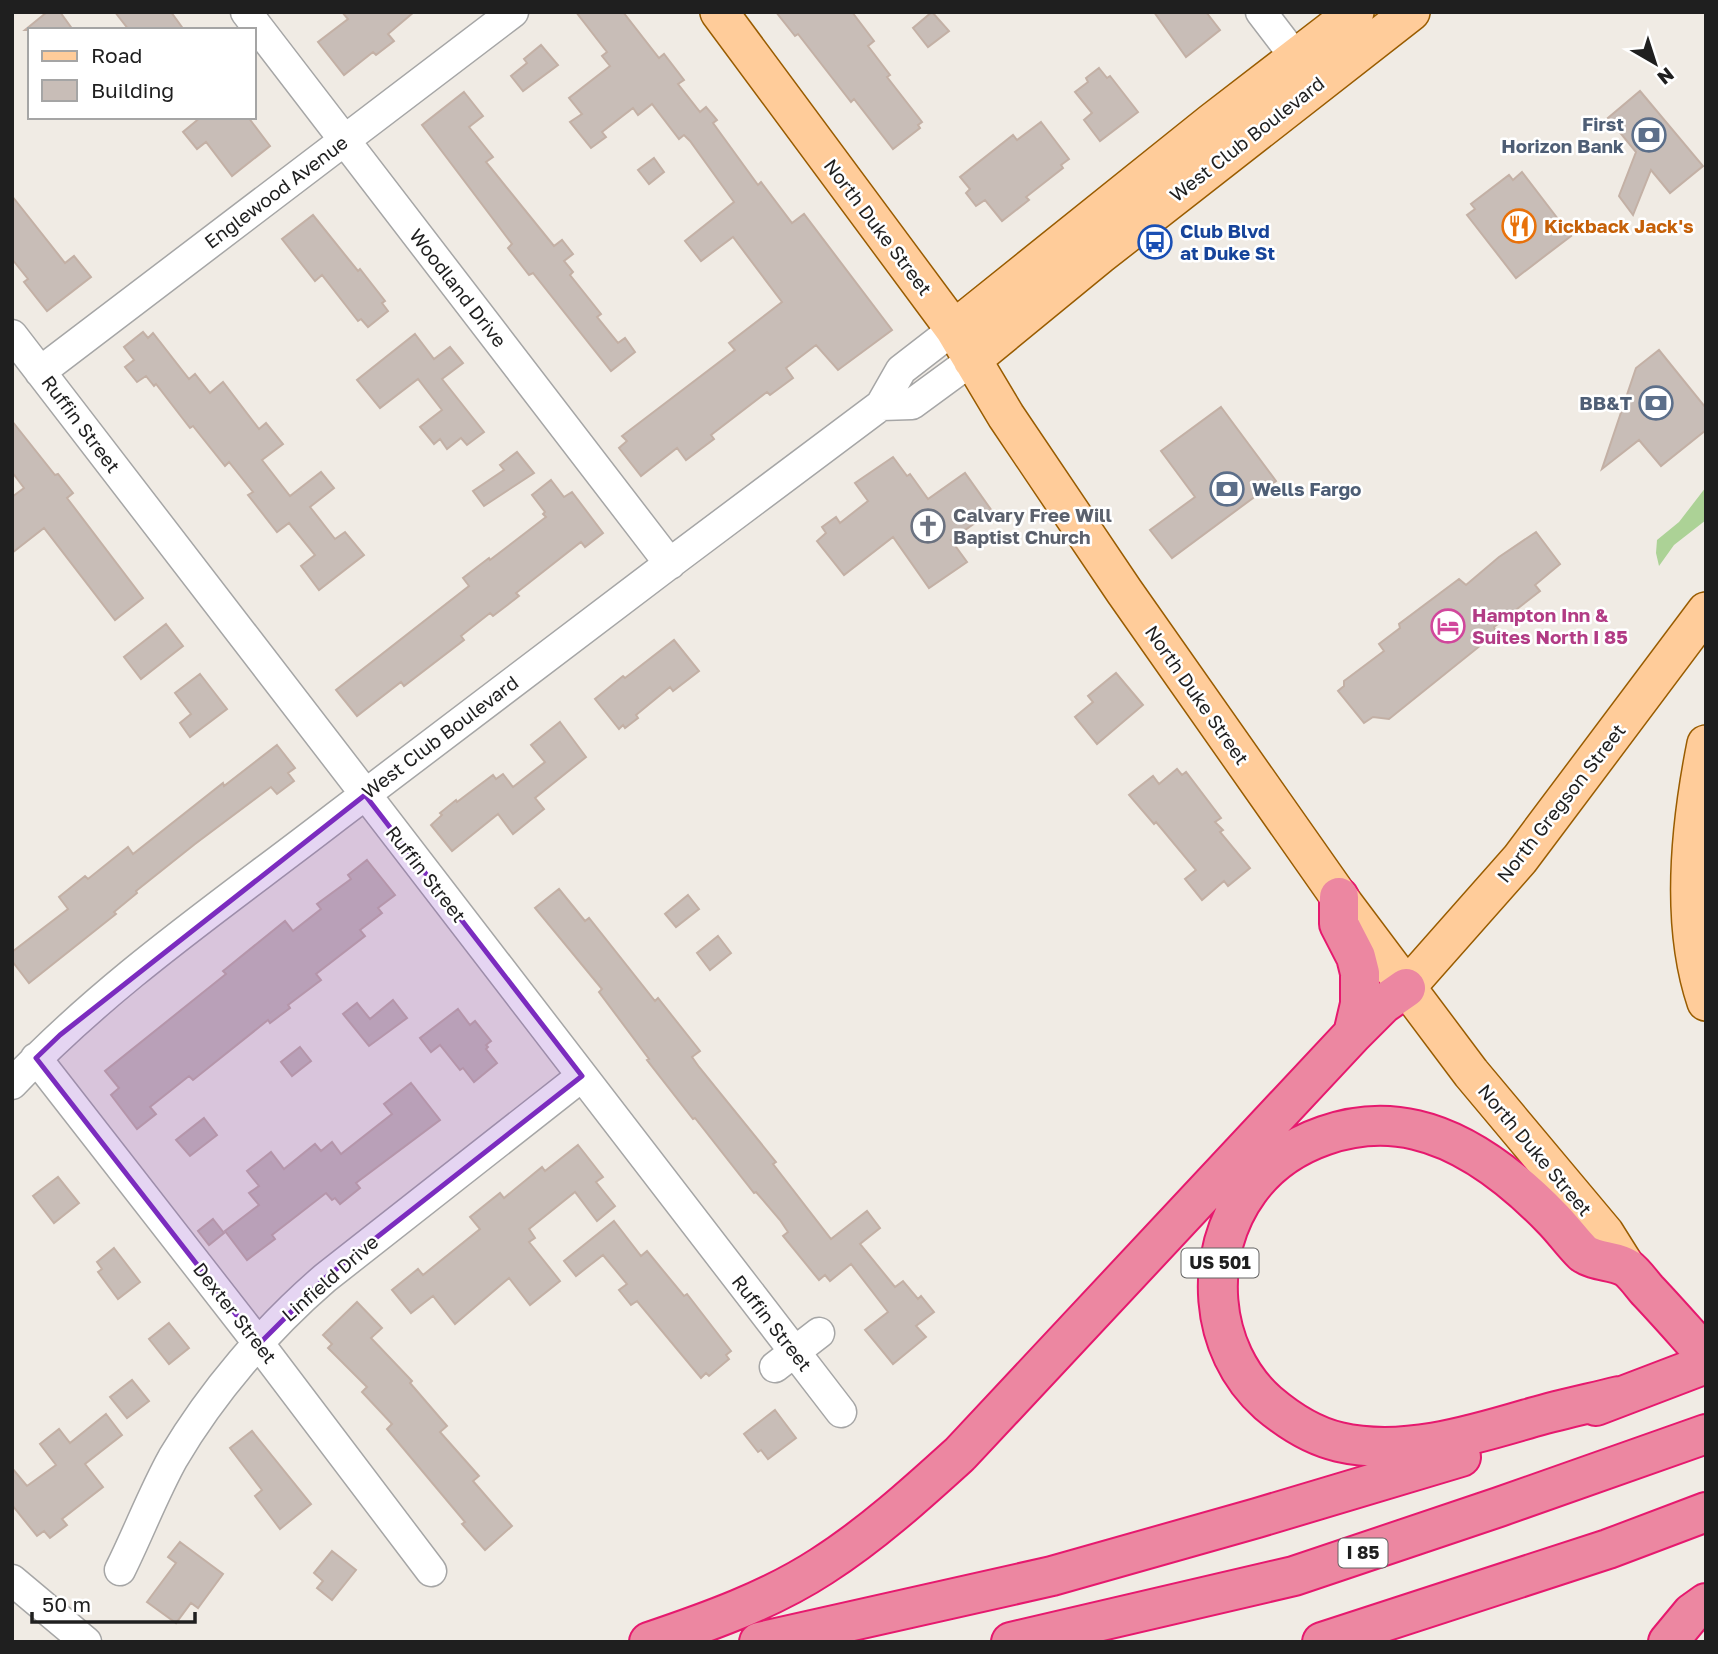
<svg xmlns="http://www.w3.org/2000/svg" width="1718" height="1654" font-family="'Golos Text',sans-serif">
<rect width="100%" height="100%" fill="#f0ebe4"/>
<path fill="#acd296" d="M1706,487V520L1674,545L1659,566L1656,553L1657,540L1679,522Z"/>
<path fill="#c8bdb7" stroke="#c3b0a5" stroke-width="2" d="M47,12H60L73,30H25Z
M115,12H171L184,30H129Z
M342,12H414L388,34L394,41L376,55L373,52L344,75L318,42L348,19Z
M576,12H623L659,58L664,54L684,80L678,84L700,112L706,107L717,120L713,123L758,185L761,182L792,223L804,214L892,330L838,370L816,345L786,368L793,378L770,395L767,392L711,435L714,439L686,460L677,448L641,476L619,448L627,441L622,436L735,350L729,343L782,302L733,237L701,261L685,241L734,202L690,141L684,135L679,139L652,104L638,115L633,108L602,132L606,137L591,148L570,122L582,114L569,98L610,66L602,56L607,52Z
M776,12H852L874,41L868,46L890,75L887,77L922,122L918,125L920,128L893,149L854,99L851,102L798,34L795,36Z
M932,12L949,31L928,47L913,28Z
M1154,12H1206L1220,30L1186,57Z
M541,45L558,65L523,91L511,76L527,63L524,59Z
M1099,68L1107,78L1110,76L1138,112L1100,141L1084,120L1092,113L1075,92L1088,82L1086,78Z
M1640,91L1703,166L1670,193L1651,170L1633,215L1619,196L1636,152L1608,118Z
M464,92L483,116L469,127L493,157L486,162L554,246L562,240L573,254L564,261L573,272L570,275L601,314L597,317L618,343L625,338L635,352L611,371L533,273L529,275L508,248L512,244L422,125Z
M201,117H248L270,146L232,176L206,142L197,149L183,132Z
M1041,122L1069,159L1061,165L1063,168L1026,197L1029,200L1002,221L985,200L976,206L966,193L970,189L960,177L1013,135L1017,140Z
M654,158L664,172L649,184L638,170Z
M1522,172L1571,236L1516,278L1467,215L1475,209L1471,204L1509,175L1513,180Z
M12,196L65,263L74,256L91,277L47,311L24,282L28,279L12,259Z
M313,215L358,271L360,269L385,301L382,303L388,311L368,327L361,319L358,321L322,275L315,281L282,239Z
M143,332L148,338L153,333L189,379L195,374L210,393L223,382L259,429L266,423L283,444L262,460L290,496L321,472L334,488L310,507L335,539L345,532L364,555L319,590L301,566L315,555L289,523L277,532L248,495L253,492L229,462L225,466L193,426L190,428L156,384L154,386L146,376L137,382L125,367L134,360L124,347Z
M415,334L434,359L450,347L463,363L442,379L484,432L467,445L461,438L447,449L440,439L434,444L420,427L442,410L418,379L380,408L357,380Z
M1659,350L1706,408V430L1661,466L1639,440L1602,469L1636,368Z
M1221,407L1276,481L1172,558L1150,530L1195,497L1161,451Z
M12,421L55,475L58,474L73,493L67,498L143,598L115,620L44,528L12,553V497L24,488L12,472Z
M517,452L534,473L484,506L473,491L504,470L500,465Z
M893,457L907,476L910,474L928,499L965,473L992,511L951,540L967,562L929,588L893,537L844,575L817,541L826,533L822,527L836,517L840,523L868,501L855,483Z
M551,480L564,497L572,492L603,533L585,547L581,542L516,593L519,596L493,616L490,613L461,636L464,640L404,686L401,682L357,716L336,690L469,586L463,578L489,558L490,560L546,517L543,514L545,512L532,495Z
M1536,532L1560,564L1535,585L1540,591L1494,627L1496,633L1389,719L1373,717L1364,723L1338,691L1344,686V681L1384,651L1379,644L1400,628L1399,624L1459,579L1466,585L1499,557Z
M166,624L183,646L141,679L124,657Z
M674,640L699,671L673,691L670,687L636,715L638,718L625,728L623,725L619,729L595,699L623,676L625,678Z
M1116,673L1143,705L1097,744L1075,717L1093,702L1088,696Z
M200,674L227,709L190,737L180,723L191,714L175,693Z
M560,722L586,757L535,798L544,809L513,834L498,814L452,851L431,825L442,815L440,813L456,800L457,802L493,775L496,779L503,774L513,787L545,762L531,745Z
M277,745L295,768L288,773L294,781L277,794L271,787L195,844L136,891L137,893L114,912L116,914L29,983L12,961V952L68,909L59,897L85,876L88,879L128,847L133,854L223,783L224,786Z
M1177,769L1182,775L1186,772L1221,818L1215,822L1223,830L1220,832L1250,868L1228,886L1224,881L1202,900L1185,879L1196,870L1156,822L1154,824L1129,795L1153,776L1159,784Z
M367,860L395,895L378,908L382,913L360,930L365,936L316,974L321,980L288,1005L290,1008L270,1023L268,1020L193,1080L189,1076L150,1107L156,1114L137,1129L111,1095L119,1088L105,1071L226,974L223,971L285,921L293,931L321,909L317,904L351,879L348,875Z
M559,889L585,921L589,918L655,1001L658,998L700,1051L692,1057L699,1067L776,1162L773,1164L831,1239L867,1211L880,1228L860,1244L895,1287L903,1281L918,1299L921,1296L934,1312L916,1326L926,1337L893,1364L865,1330L888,1312L851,1264L830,1281L825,1275L819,1280L783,1236L788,1232L780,1220L756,1192L754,1193L695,1118L693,1119L647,1060L649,1059L599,992L602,989L535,908Z
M688,895L699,909L676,927L665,914Z
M718,936L731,953L710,970L697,953Z
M393,1000L407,1018L369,1046L343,1014L357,1003L370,1019Z
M458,1009L470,1025L475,1021L491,1041L486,1045L488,1047L486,1049L497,1063L474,1082L463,1068L460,1070L440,1045L431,1052L420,1038Z
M300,1047L311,1061L292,1076L281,1062Z
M411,1083L440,1120L356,1183L360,1188L340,1204L335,1198L332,1200L326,1193L272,1235L275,1239L247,1260L225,1231L259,1205L249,1193L259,1186L247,1171L271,1152L284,1169L315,1144L321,1151L332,1142L341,1154L392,1114L384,1104Z
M204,1118L217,1135L190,1156L176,1140Z
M578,1145L603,1177L596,1182L615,1206L597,1221L575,1192L529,1229L535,1238L529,1242L560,1281L530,1305L509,1278L455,1324L433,1296L411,1313L392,1290L418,1269L423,1275L480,1229L470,1217L500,1193L504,1198L542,1167L545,1171Z
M58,1177L79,1203L54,1223L33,1196Z
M213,1219L224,1233L209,1245L198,1231Z
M614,1221L641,1256L647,1251L684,1296L687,1294L731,1351L726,1355L729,1359L709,1376L706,1373L701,1378L637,1301L631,1305L619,1290L627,1284L603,1255L576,1276L564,1261Z
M114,1248L140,1282L118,1299L98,1272L102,1269L97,1262Z
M357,1302L382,1328L371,1338L412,1381L410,1383L447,1426L440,1432L479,1476L473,1481L512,1526L485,1550L462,1524L465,1522L387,1429L392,1424L362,1392L367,1387L328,1348L332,1344L323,1335Z
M169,1323L189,1348L169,1364L149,1339Z
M132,1380L149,1401L127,1418L110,1397Z
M775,1410L796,1438L768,1459L761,1450L758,1452L744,1434Z
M106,1414L122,1435L85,1464L103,1487L62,1519L67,1525L50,1538L44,1531L37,1536L12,1505V1468L27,1486L56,1465L40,1444L59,1429L70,1443Z
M252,1431L311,1504L280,1529L255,1496L262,1490L230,1448Z
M180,1542L223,1574L198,1608L191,1603L176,1623L147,1602L176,1563L168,1557Z
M332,1551L356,1570L332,1600L317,1588L323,1581L314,1573Z"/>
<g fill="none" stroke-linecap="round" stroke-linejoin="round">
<defs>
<path id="minor" d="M246,12L670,564
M1261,12L1310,76
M12,335L841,1412
M40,372L513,12
M881,405L912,404L972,360
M36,1058L259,1344L431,1571
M12,1084C108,982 226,902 337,816C517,678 699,541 881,405L901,370L954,329
M775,1367L819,1333
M120,1570C138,1534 153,1494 173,1458C212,1392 266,1329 325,1278L582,1076
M12,1580L86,1642"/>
<path id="major" d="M719,12L954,329L1006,416L1124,591L1339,897L1471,1073L1605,1233L1627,1268
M954,329L1212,122L1355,12
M972,360L1100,255L1411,12
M1706,744C1690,824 1679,923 1706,1002
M1406,988L1520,859L1706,611"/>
<path id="highway" d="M1339,897V924L1356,957L1360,973V1004L1353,1034
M1619,1396C1591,1403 1562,1409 1534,1417C1473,1435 1403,1457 1339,1442C1313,1436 1288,1420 1268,1403C1208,1350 1202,1254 1249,1190C1286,1139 1357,1116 1416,1130C1468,1142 1516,1181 1552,1218C1563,1229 1572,1242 1583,1253C1595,1262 1615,1260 1627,1268C1634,1273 1641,1283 1647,1290C1667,1311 1686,1333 1706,1355
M1596,1406L1706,1364
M649,1642C708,1622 770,1600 822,1566C872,1534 917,1493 960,1454L1353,1034L1383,1004L1406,988
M759,1642L1052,1576L1257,1518L1461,1457
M1011,1642L1294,1576L1499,1507L1706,1434
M1322,1642L1608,1549L1706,1512
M1668,1642L1692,1613L1706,1603"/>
</defs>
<use href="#minor" stroke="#a6a6a6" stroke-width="33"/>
<use href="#major" stroke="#995c00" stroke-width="40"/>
<use href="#highway" stroke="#e6196e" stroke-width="42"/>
<use href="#minor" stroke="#fff" stroke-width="30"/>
<use href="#major" stroke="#ffcc9a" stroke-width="37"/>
<use href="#highway" stroke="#ec87a1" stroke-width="38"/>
</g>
<path fill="#7b2cbf" fill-opacity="0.2" stroke="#7b2cbf" stroke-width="5" stroke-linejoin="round" d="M365,795L582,1076L325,1278L259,1344L36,1058L60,1035Z"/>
<defs>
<symbol id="bank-ring" viewBox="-11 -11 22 22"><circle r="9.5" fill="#fff" stroke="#5c6f8a" stroke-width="1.5"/><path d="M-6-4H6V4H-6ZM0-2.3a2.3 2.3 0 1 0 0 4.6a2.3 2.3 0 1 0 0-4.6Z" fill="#5c6f8a"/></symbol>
<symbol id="restaurant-ring" viewBox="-11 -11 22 22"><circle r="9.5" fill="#fff" stroke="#e8710a" stroke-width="1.5"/><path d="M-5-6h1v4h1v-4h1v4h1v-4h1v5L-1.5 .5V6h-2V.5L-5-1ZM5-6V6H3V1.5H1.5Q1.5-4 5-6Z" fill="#e8710a"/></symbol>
<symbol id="bus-ring" viewBox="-11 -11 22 22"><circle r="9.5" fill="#fff" stroke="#1a4fb4" stroke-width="1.5"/><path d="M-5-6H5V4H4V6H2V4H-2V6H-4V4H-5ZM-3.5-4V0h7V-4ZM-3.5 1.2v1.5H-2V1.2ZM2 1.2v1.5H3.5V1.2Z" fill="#1a4fb4"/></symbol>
<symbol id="church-ring" viewBox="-11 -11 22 22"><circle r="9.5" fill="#fff" stroke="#6b7280" stroke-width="1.5"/><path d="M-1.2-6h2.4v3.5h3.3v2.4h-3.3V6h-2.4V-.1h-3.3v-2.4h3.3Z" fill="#6b7280"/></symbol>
<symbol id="hotel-ring" viewBox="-11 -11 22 22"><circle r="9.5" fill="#fff" stroke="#d1479c" stroke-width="1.5"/><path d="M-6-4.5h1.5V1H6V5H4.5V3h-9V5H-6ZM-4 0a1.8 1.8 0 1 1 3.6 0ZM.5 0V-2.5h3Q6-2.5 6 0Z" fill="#d1479c"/></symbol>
</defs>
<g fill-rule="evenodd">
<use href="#bank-ring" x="1630" y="116" width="38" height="38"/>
<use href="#restaurant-ring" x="1500" y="207" width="38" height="38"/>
<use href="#bus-ring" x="1136" y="223" width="38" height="38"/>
<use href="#bank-ring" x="1637" y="384" width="38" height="38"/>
<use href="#bank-ring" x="1208" y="470" width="38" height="38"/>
<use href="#church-ring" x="909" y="507" width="38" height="38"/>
<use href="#hotel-ring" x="1429" y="607" width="38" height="38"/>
</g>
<g text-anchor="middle" stroke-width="5" stroke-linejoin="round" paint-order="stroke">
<g fill="#fff" stroke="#626262" stroke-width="2">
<rect x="1181.5" y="1248.5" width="77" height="29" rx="5"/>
<rect x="1338.5" y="1538.5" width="49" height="29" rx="5"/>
</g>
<g font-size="18" font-weight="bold" fill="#1f1f1f">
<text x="1220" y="1269">US 501</text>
<text x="1363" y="1559">I 85</text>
</g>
<g font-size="19" font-weight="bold" fill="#4e5e75" stroke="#fff" text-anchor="end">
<text x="1624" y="131">First<tspan x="1624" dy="22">Horizon Bank</tspan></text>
<text x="1632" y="410">BB&amp;T</text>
<text x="1252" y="496" text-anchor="start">Wells Fargo</text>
</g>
<g font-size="19" fill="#1f1f1f" stroke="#fff">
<text transform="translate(1247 139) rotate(-38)" y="7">West Club Boulevard</text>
<text transform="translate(276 192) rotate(-37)" y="7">Englewood Avenue</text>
<text transform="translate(878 227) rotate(53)" y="7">North Duke Street</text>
<text transform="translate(458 288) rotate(52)" y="7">Woodland Drive</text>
<text transform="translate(81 424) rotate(53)" y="7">Ruffin Street</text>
<text transform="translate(1197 695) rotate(55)" y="7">North Duke Street</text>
<text transform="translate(440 737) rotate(-37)" y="7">West Club Boulevard</text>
<text transform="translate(1561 803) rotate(-52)" y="7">North Gregson Street</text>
<text transform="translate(426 874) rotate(52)" y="7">Ruffin Street</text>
<text transform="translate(1535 1150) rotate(50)" y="7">North Duke Street</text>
<text transform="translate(330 1278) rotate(-41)" y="7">Linfield Drive</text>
<text transform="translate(235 1313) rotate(52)" y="7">Dexter Street</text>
<text transform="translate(772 1323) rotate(52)" y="7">Ruffin Street</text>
</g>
<g font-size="19" font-weight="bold" fill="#c56008" stroke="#fff" text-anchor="start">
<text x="1544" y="233">Kickback Jack's</text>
</g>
<g font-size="19" font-weight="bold" fill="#164399" stroke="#fff" text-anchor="start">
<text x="1180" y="238">Club Blvd<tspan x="1180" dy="22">at Duke St</tspan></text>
</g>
<g font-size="19" font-weight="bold" fill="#5b616d" stroke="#fff" text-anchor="start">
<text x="953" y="522">Calvary Free Will<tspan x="953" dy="22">Baptist Church</tspan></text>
</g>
<g font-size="19" font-weight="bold" fill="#b23c85" stroke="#fff" text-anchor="start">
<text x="1472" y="622">Hampton Inn &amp;<tspan x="1472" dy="22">Suites North I 85</tspan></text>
</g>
</g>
<rect width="1718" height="1654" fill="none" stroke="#1f1f1f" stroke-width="28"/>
<rect x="28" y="28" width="228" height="91" fill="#ffffff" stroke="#a5a5a5" stroke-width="2"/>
<rect x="42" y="51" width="35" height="10" fill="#ffcc9a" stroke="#a5a5a5" stroke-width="2"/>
<text x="91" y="63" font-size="21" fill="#1f1f1f">Road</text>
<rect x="42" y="80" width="35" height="21" fill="#c8bdb7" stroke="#a5a5a5" stroke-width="2"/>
<text x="91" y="98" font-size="21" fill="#1f1f1f">Building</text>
<g transform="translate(1655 63) rotate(141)" stroke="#ffffff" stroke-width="5" paint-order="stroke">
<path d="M0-5L12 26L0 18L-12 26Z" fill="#1f1f1f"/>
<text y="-10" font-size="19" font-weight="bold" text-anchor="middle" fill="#1f1f1f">N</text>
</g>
<path d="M32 1612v10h163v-10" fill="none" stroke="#1f1f1f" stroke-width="3.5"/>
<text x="42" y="1612" font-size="21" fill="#1f1f1f" stroke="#ffffff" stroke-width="5" paint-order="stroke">50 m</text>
</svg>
